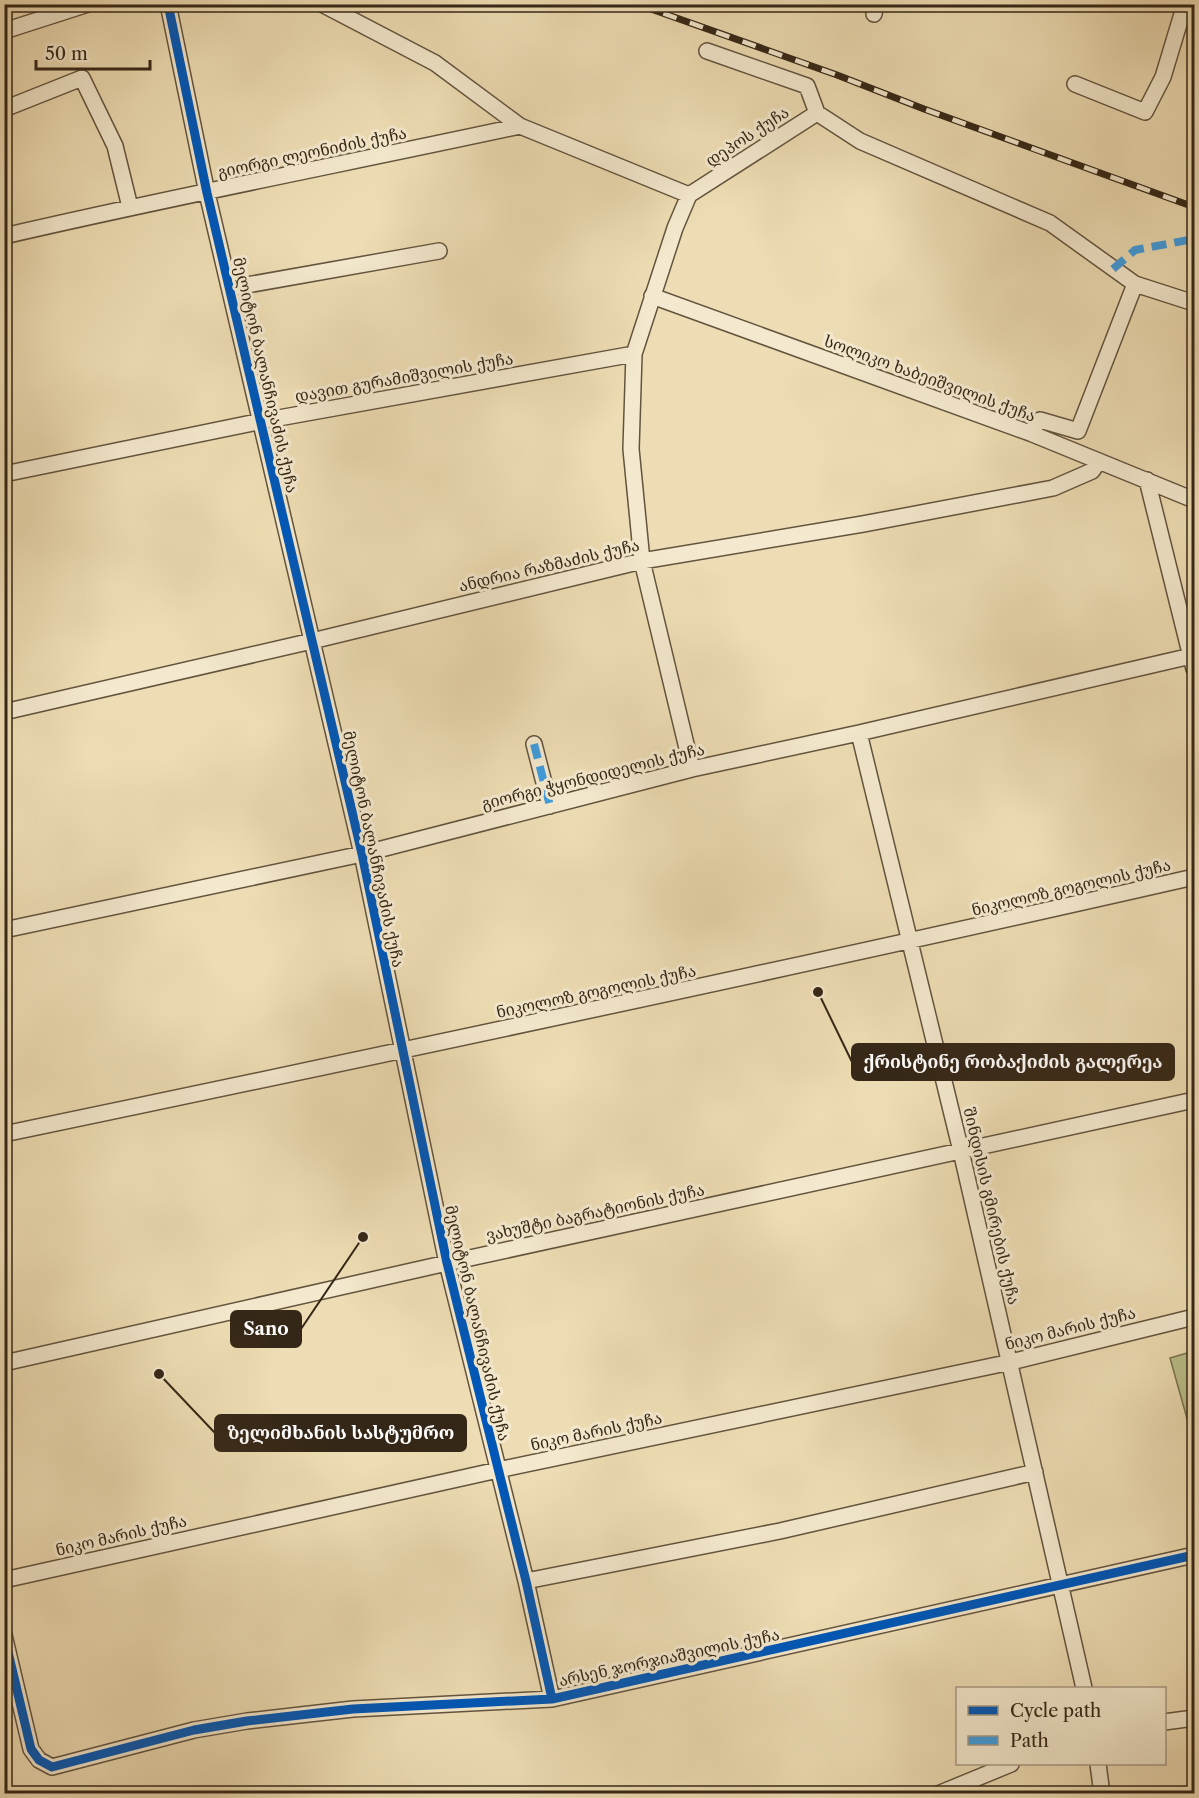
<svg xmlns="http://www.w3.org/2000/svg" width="1199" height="1798" font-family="'Libre Caslon Text','Noto Serif Georgian',serif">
<rect width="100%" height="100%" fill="#eeddb4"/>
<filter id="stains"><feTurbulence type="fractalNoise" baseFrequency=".00333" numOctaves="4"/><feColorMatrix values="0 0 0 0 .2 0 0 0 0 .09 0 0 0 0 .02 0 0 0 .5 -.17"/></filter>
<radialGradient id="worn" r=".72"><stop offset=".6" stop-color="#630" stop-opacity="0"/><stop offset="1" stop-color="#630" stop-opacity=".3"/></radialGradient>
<path fill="#bbc08b" stroke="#787451" stroke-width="1.5" d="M1194,1351V1420L1188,1422L1170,1358Z"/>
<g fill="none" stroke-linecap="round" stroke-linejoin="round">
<defs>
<path id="minor" d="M168,4L207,193L362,854L447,1263L526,1581L552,1699
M322,4L435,63L520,126L689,195
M874,14L876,4
M4,31L88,4
M707,51L807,86L817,113
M1075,84L1145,112L1163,77L1185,4
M4,109L82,78L115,146L130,207
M817,113L860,141L1050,223L1135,284L1194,303
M689,195L675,228L634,354L631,449L642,561L692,769
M689,195L817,113
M4,236C176,196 348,163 520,126
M230,288L439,251
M652,296L1030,433L1194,500
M1030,433L1040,420L1078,431L1135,284
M4,474L262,421L634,354
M1147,480L1194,669
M4,712L312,641L642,561L863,524L1053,488L1092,471L1099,461
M859,733L961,1151L1084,1688
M534,744L550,806
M4,930L362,854L692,769L859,733L1191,656
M4,1134C402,1051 799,967 1194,877
M4,1363L447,1263L1194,1100
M4,1580L498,1470L1011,1362L1194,1317
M526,1581L780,1531L1035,1472
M4,1635L31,1749L39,1760L52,1767L194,1730L247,1721L353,1709L552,1699L1194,1555
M1164,1722L1194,1718
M1098,1764L1102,1794
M938,1794L1011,1764"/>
</defs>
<use href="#minor" stroke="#63543e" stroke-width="18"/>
<use href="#minor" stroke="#f4e9ce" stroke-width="15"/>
<defs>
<path id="rail" d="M637,4L837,75L924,109L1194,207"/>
</defs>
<use href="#rail" stroke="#352717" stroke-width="7"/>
<use href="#rail" stroke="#f4e9ce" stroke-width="4.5" stroke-dasharray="14" stroke-linecap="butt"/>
<path stroke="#3e9cdf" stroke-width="8" stroke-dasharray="15 8" stroke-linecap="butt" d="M1113,269L1135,250L1194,239
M534,744L550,806"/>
<defs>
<path id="cycleway" d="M168,4L207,193L362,854L447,1263L526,1581L552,1699
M4,1635L31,1749L39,1760L52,1767L194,1730L247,1721L353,1709L552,1699L1194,1555"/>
</defs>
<use href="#cycleway" stroke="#f4e9ce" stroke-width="13"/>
<use href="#cycleway" stroke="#0057b8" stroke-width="9"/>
</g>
<g text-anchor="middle" stroke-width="6" stroke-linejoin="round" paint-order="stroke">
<g font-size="16" fill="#352717" stroke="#f4e9ce">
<text transform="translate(747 136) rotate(-33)" y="6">დეპოს ქუჩა</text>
<text transform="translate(312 152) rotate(-12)" y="6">გიორგი ლეონიძის ქუჩა</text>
<text transform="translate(266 375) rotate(77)" y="6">მელიტონ ბალანჩივაძის ქუჩა</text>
<text transform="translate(404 377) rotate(-10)" y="6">დავით გურამიშვილის ქუჩა</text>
<text transform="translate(930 378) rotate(20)" y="6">სოლიკო ხაბეიშვილის ქუჩა</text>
<text transform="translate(549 565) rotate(-13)" y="6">ანდრია რაზმაძის ქუჩა</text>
<text transform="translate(593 776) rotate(-14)" y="6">გიორგი ჭყონდიდელის ქუჩა</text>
<text transform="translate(374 849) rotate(78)" y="6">მელიტონ ბალანჩივაძის ქუჩა</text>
<text transform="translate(1071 887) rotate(-13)" y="6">ნიკოლოზ გოგოლის ქუჩა</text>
<text transform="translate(596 991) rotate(-12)" y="6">ნიკოლოზ გოგოლის ქუჩა</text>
<text transform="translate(992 1206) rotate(77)" y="6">შინდისის გმირების ქუჩა</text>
<text transform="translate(595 1212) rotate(-12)" y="6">ვახუშტი ბაგრატიონის ქუჩა</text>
<text transform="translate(478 1323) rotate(77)" y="6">მელიტონ ბალანჩივაძის ქუჩა</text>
<text transform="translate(1070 1328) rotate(-14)" y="6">ნიკო მარის ქუჩა</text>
<text transform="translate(596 1431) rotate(-12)" y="6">ნიკო მარის ქუჩა</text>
<text transform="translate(121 1535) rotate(-13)" y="6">ნიკო მარის ქუჩა</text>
<text transform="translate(669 1657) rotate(-12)" y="6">არსენ ჯორჯიაშვილის ქუჩა</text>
</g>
</g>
<path fill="none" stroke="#352717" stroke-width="2" d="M818 992L852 1062M363 1237L301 1329M159 1374L215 1433"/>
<g fill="#352717" stroke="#f4e9ce" stroke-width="2">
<circle cx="818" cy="992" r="6"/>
<circle cx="363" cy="1237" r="6"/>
<circle cx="159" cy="1374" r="6"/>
</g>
<g fill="#352717" stroke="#352717" stroke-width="2">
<rect x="852" y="1044" width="322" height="36" rx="6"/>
<rect x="231" y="1311" width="70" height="36" rx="6"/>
<rect x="215" y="1415" width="251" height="36" rx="6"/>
</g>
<g font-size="18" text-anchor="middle" font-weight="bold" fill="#fff">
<text x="1013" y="1068">ქრისტინე რობაქიძის გალერეა</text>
<text x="266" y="1335">Sano</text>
<text x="341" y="1439">ზელიმხანის სასტუმრო</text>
</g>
<rect width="1199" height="1798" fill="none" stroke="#eeddb4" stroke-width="24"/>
<rect x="6" y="6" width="1187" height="1786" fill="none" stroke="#352717" stroke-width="3"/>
<rect x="12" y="12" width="1175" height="1774" fill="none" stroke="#352717" stroke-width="1.5"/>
<rect x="956" y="1687" width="210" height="78" fill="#f4e9ce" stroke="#a89b85" stroke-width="1.5"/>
<rect x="968" y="1706" width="30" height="9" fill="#0057b8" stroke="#a89b85" stroke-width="1.5"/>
<text x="1010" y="1717" font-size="18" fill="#352717">Cycle path</text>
<rect x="968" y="1736" width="30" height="9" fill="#3e9cdf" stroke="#a89b85" stroke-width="1.5"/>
<text x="1010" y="1747" font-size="18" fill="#352717">Path</text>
<path d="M36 60v9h114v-9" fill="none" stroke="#352717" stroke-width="3"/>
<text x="45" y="60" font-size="18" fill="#352717" stroke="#f4e9ce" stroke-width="4.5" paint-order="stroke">50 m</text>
<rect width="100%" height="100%" filter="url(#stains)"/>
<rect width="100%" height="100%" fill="url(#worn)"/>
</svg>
